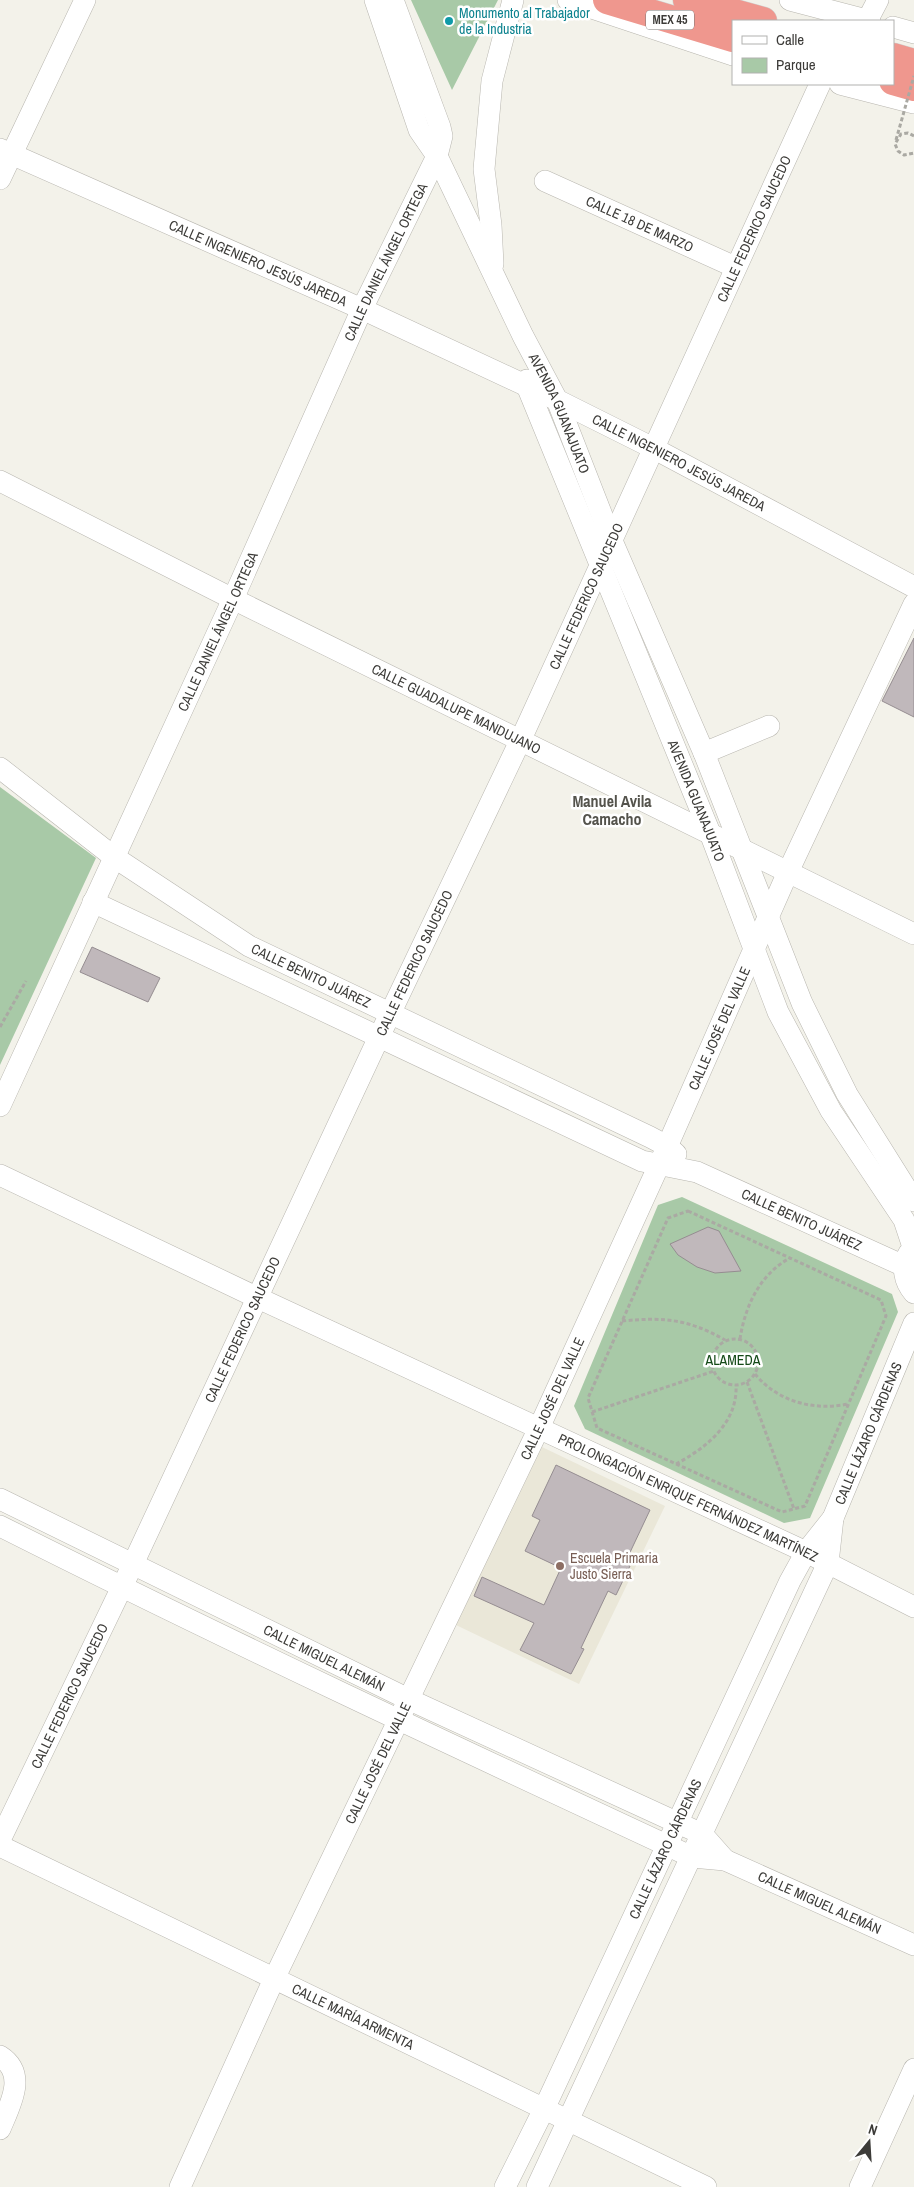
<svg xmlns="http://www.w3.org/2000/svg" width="914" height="2187" viewBox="0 0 914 2187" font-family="'Archivo Narrow',sans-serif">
<rect width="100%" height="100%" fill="#f3f2ea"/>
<path fill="#eae7d8" d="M542,1447L665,1506L579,1684L456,1625Z"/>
<path fill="#a8c9a7" d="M411,0H498L452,90Z
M0,787L96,858L0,1065Z
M682,1197L892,1294L898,1312L810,1518L784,1523L585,1429L574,1406L658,1205Z"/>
<path fill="#c0b8bb" stroke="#958d91" d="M914,638V717L882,701Z
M92,947L160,978L148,1002L80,972Z
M708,1227L719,1231L741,1271L715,1273L697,1267L678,1255L670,1244Z
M556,1465L650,1510L625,1563L630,1566L616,1595L608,1591L581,1648L584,1649L571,1674L520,1650L534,1623L474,1596L482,1577L544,1605L561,1568L525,1551L540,1520L532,1516Z"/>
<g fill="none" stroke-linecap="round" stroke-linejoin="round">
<g stroke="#b8b6af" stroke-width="22">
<g id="minor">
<path id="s1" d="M375,0L419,130L437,156L523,336L557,400L612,541L704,753L802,1003L847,1094L914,1201"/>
<path d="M568,0L733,55"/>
<path d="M790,0L870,21"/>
<path d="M867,21L878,0"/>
<path d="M893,27L914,33"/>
<path d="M840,84L914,103"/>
<path id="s2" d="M0,149L362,309L557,400L653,448L914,587"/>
<path d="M0,179L85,0"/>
<path id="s3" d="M545,181L735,267"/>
<path d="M493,264L491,225L484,169L492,81L513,0"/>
<path id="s4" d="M527,380V386L710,833L778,1012L831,1111L904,1220L913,1247"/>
<path id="s5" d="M0,481L233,599L914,934"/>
<path d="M704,753L769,726"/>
<path id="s6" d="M0,768L114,857L249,946L650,1137L667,1146L676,1154"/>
<path id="s7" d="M93,902L642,1161L697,1172L904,1266"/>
<path id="s8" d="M0,1106L233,599L362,309L437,156L442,136L440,127L393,0"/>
<path id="s9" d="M0,1175L258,1298L806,1552L914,1607"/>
<path d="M909,1253C901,1266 904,1281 914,1293"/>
<path id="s10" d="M0,1499L408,1699L702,1834L725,1860"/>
<path id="s11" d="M0,1526C228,1641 460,1749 692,1857L725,1860L914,1945"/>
<path id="s12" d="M0,1840L133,1564L379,1037L521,739L820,84"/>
<path id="s13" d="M0,1846L706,2187"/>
<path d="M0,2056C28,2074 10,2105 0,2129"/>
<path id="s14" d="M180,2187L274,1979L539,1428L659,1165L788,872L914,604"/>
<path id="s15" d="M505,2187L544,2109L790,1581L806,1552L833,1518L914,1323"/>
<path d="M537,2187L828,1563L833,1518"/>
<path d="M860,2187L914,2069"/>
</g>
</g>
<g stroke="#d0d0cf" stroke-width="29">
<path id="highway" d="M607,0L733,38
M687,0L763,21
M893,57L914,63
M893,81L914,87"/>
</g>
<path stroke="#aaa9a3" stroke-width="3" stroke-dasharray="4 2.5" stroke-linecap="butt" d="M914,136L908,133L901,134L895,144L898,151L904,155L914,153
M0,1027L26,981
M688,1211L881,1300L886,1316L805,1506L782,1512L597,1428L588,1398L668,1218Z
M622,1321C664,1317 688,1319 725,1340
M712 1362a23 23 0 1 1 46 0a23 23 0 1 1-46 0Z
M740,1339C745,1306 760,1274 790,1258
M755,1374C778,1402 814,1411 848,1404
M747,1382L794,1509
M592,1412L714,1371
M676,1464C706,1448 738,1423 736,1385"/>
<use href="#minor" stroke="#fff" stroke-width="21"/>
<use href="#highway" stroke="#ef978e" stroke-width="28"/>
<path stroke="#aaa9a3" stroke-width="3" stroke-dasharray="4 2.5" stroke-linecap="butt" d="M896,140L914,76"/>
</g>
<circle fill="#0f9aa8" stroke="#fff" stroke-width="2" cx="449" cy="21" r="5"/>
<circle fill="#8d6e63" stroke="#fff" stroke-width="2" cx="560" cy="1566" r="5"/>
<g text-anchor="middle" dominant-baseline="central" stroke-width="5" stroke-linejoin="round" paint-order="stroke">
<rect fill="#fff" stroke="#767674" stroke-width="1" x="646" y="10.5" width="48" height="19" rx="4"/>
<g font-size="12" font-weight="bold" fill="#3c3b38">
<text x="670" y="20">MEX 45</text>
</g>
<g font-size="14" fill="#0d838f" stroke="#fff" text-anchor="start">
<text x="459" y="13">Monumento al Trabajador<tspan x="459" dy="16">de la Industria</tspan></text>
</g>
<g font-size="14" fill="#3c3b38" stroke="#fff">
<text stroke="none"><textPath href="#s3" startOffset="104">CALLE 18 DE MARZO</textPath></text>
<text stroke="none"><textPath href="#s12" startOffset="1779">CALLE FEDERICO SAUCEDO</textPath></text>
<text stroke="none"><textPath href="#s8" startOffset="928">CALLE DANIEL ÁNGEL ORTEGA</textPath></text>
<text stroke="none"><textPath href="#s2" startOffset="282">CALLE INGENIERO JESÚS JAREDA</textPath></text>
<text stroke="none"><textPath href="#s1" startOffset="454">AVENIDA GUANAJUATO</textPath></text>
<text stroke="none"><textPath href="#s2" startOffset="748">CALLE INGENIERO JESÚS JAREDA</textPath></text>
<text stroke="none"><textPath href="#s12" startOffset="1375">CALLE FEDERICO SAUCEDO</textPath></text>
<text stroke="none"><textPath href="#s8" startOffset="522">CALLE DANIEL ÁNGEL ORTEGA</textPath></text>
<text stroke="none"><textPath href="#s5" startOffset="510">CALLE GUADALUPE MANDUJANO</textPath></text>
<text stroke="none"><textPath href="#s4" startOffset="454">AVENIDA GUANAJUATO</textPath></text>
<text stroke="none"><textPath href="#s12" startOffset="970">CALLE FEDERICO SAUCEDO</textPath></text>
<text stroke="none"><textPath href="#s6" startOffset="375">CALLE BENITO JUÁREZ</textPath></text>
<text stroke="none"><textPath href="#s14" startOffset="1278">CALLE JOSÉ DEL VALLE</textPath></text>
<text stroke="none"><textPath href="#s7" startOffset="778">CALLE BENITO JUÁREZ</textPath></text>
<text stroke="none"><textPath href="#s12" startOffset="565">CALLE FEDERICO SAUCEDO</textPath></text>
<text stroke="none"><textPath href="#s14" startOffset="872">CALLE JOSÉ DEL VALLE</textPath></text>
<text stroke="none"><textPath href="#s15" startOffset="838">CALLE LÁZARO CÁRDENAS</textPath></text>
<text stroke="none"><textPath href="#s9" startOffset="760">PROLONGACIÓN ENRIQUE FERNÁNDEZ MARTÍNEZ</textPath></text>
<text stroke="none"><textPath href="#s10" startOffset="361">CALLE MIGUEL ALEMÁN</textPath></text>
<text stroke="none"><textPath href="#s12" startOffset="160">CALLE FEDERICO SAUCEDO</textPath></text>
<text stroke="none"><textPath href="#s14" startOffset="468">CALLE JOSÉ DEL VALLE</textPath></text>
<text stroke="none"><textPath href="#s15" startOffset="374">CALLE LÁZARO CÁRDENAS</textPath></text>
<text stroke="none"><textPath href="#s11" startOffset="904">CALLE MIGUEL ALEMÁN</textPath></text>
<text stroke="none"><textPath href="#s13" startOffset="392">CALLE MARÍA ARMENTA</textPath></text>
</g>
<g font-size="14" fill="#154a18" stroke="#fff">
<text x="733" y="1360">ALAMEDA</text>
</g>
<g font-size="14" fill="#785e54" stroke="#fff" text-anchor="start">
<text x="570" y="1558">Escuela Primaria<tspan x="570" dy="16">Justo Sierra</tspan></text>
</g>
<g font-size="16" font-weight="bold" fill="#54534c" stroke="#fff">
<text x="612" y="801">Manuel Avila<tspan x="612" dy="18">Camacho</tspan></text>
</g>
</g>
<rect x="732" y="20" width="162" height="65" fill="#ffffff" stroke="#b1b1af"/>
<rect x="742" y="36" width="25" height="8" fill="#ffffff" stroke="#b1b1af"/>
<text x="776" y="45" font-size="15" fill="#3c3b38">Calle</text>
<rect x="742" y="58" width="25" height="15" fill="#a8c9a7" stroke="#b1b1af"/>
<text x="776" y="70" font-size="15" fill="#3c3b38">Parque</text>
<g transform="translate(869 2142) rotate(18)" stroke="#ffffff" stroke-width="4" paint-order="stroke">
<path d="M0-4L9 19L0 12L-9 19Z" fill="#3c3b38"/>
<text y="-8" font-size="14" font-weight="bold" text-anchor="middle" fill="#3c3b38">N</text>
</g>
</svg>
